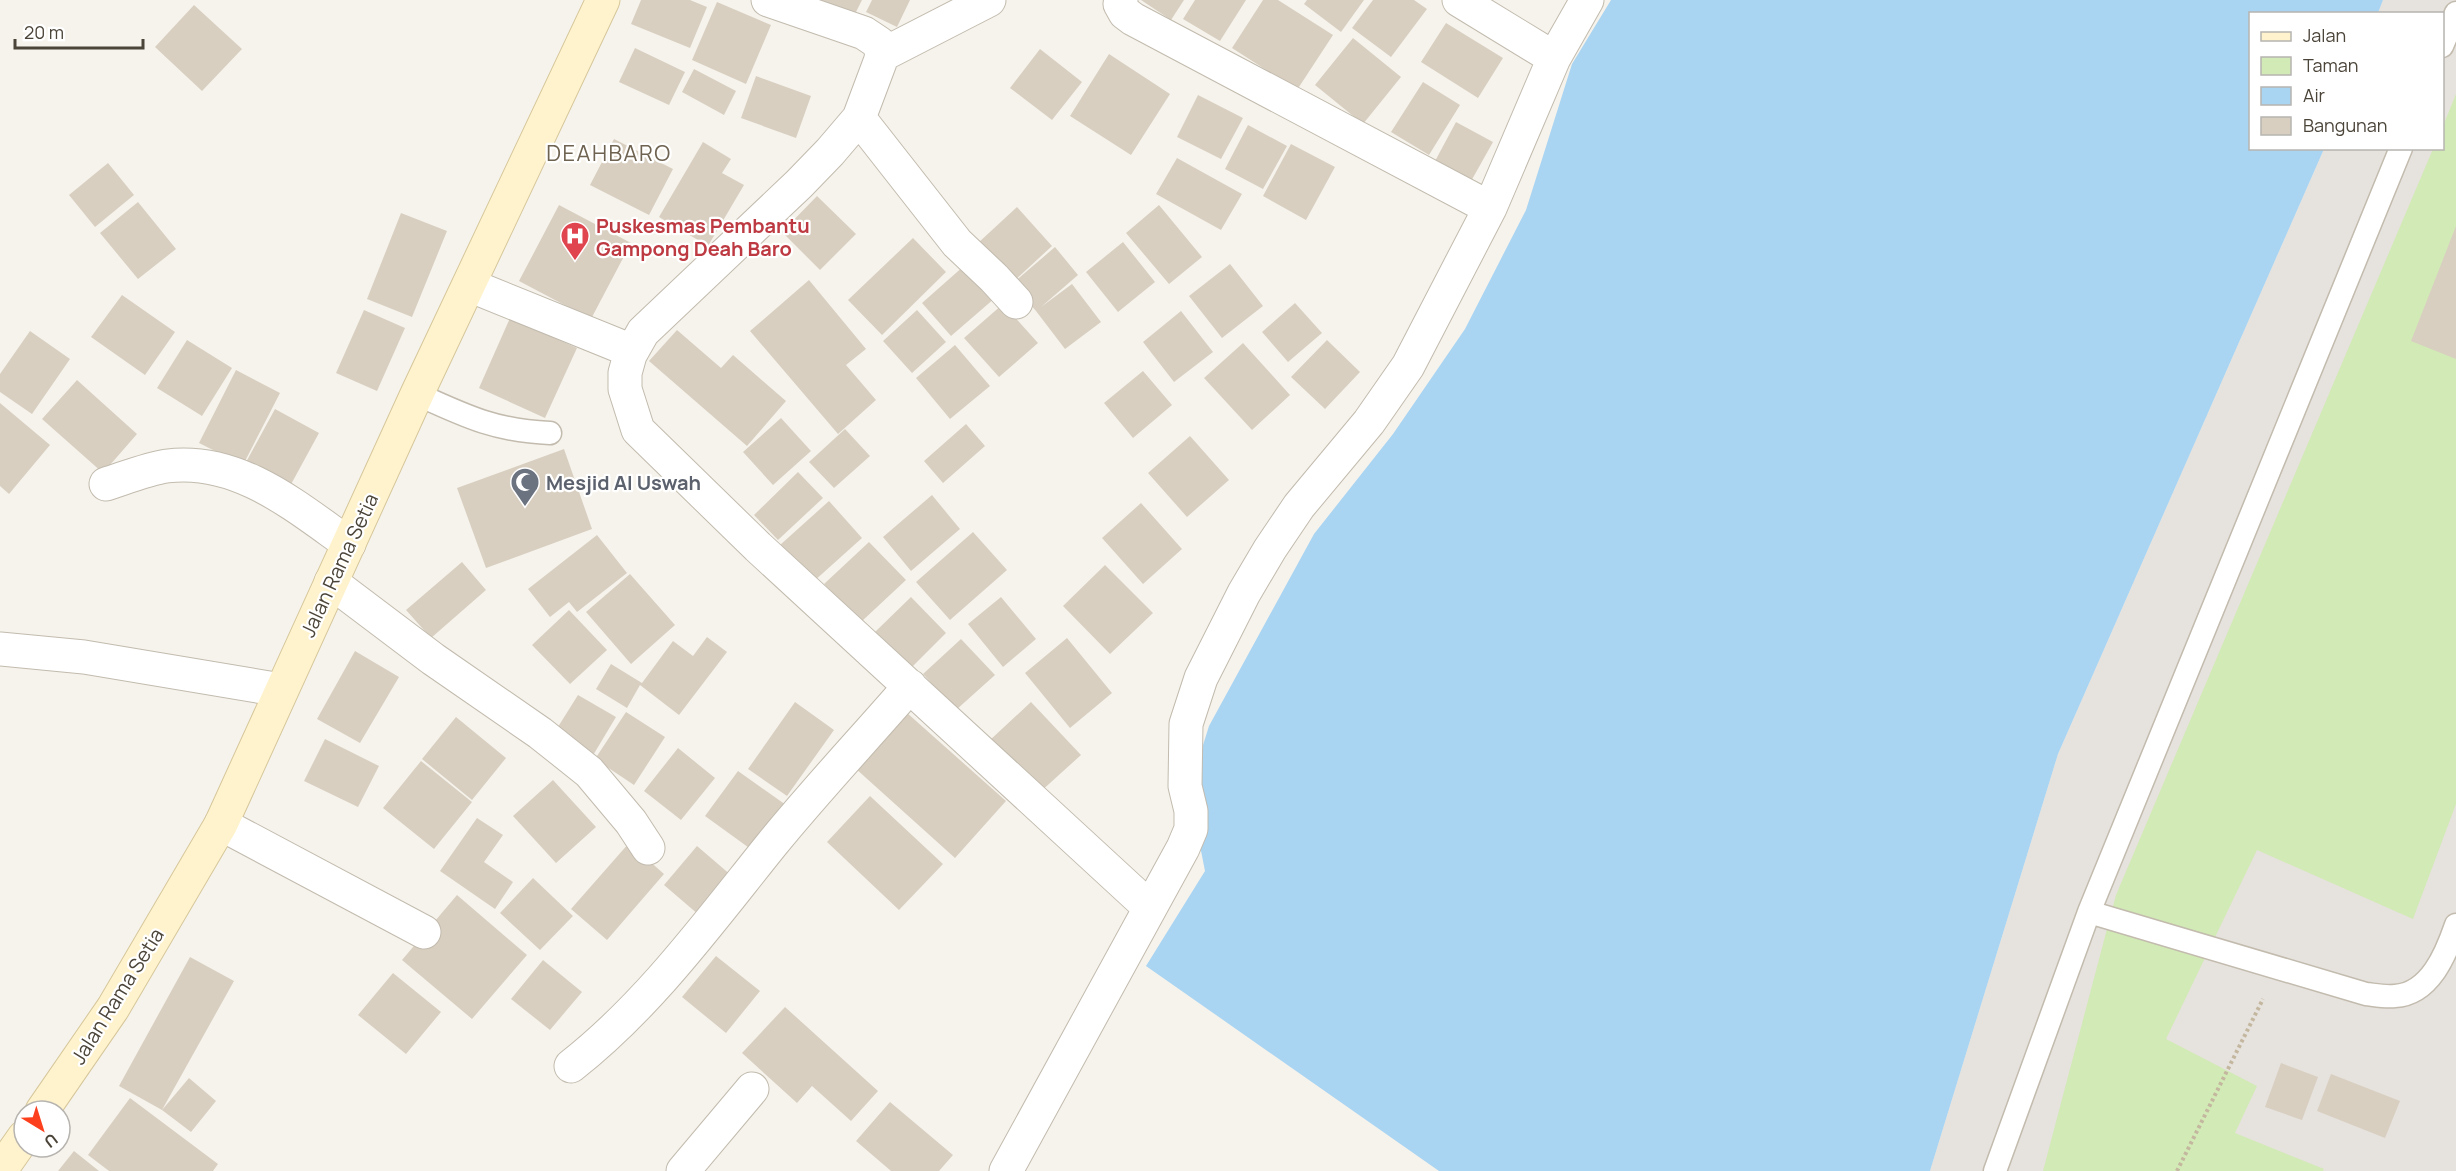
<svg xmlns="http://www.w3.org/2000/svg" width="2456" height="1171" viewBox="0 0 2456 1171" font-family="Manrope,sans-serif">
<rect width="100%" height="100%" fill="#f6f3ec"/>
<path fill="#e6e2dd" d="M2383,0H2456V1171H1930L2058,754L2324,149L2442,148V14L2378,13Z"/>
<path fill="#d2eab5" d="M2456,94V804L2413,919L2257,850L2166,1039L2257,1086L2235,1133L2324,1169L2323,1171H2043L2116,895L2433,149L2442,148L2443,126Z"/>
<path fill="#a9d4f2" d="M1611,0H2383L2378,13L2250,14V148L2324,149L2058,754L1930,1171H1439L1146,966L1205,871L1189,790L1209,726L1314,534L1393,434L1465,329L1526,210L1572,64Z"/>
<path fill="#d8cfc1" d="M641,0H690L707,7L690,48L631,24Z
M813,0H862L853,18Z
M872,0H910L897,27L866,12Z
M1141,0H1184L1171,20Z
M1195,0H1246L1220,41L1183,19Z
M1263,0H1278L1333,35L1297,90L1232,48Z
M1307,0H1364L1341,32L1304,4Z
M1373,0H1414L1427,9L1391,57L1352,28Z
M717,2L771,25L746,84L692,60Z
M194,5L242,49L202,91L155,47Z
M1446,23L1503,58L1478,98L1421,62Z
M1353,38L1401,77L1363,124L1315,85Z
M635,48L685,72L669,105L619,82Z
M1040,49L1082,82L1052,120L1010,88Z
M1109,54L1170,94L1131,155L1070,116Z
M694,69L736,91L724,115L682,92Z
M756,76L811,96L796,138L741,118Z
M1423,82L1460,105L1429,155L1391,132Z
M1198,95L1243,118L1221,159L1177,137Z
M1456,122L1493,142L1470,183L1434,163Z
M1248,125L1287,146L1263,189L1225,169Z
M614,139L673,169L649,215L590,185Z
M703,142L731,159L722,173L744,185L708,246L659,217Z
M1291,144L1335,167L1306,220L1263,196Z
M1177,158L1242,194L1221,230L1156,194Z
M108,163L134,195L95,227L69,195Z
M817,196L856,234L820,270L782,232Z
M138,202L176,249L138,279L100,233Z
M559,205L631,243L591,319L519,281Z
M1159,205L1202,257L1169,284L1126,233Z
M1017,207L1052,246L1013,282L978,243Z
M401,213L447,231L412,317L367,299Z
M2456,226V359L2411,341Z
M913,238L946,272L882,335L848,300Z
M1123,242L1155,282L1118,312L1086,272Z
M1055,247L1078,275L1041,307L1072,284L1101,322L1065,349L1036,311L1012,284Z
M1230,264L1263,306L1222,338L1189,296Z
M965,265L995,298L951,336L922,303Z
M809,280L866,349L846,365L876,400L838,434L750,331Z
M122,295L175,332L145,375L91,337Z
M1295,303L1322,333L1288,362L1262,332Z
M1003,304L1038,343L999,377L964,338Z
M364,310L405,328L377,391L336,373Z
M917,310L946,342L912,373L883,341Z
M1181,311L1213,352L1174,382L1143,342Z
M510,318L577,348L545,418L479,388Z
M677,330L721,368L733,355L786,401L747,446L649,361Z
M30,331L70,359L32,414L0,392V374Z
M187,340L232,368L202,416L157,388Z
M1327,340L1360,372L1325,409L1291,377Z
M1243,343L1290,395L1252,430L1204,378Z
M955,345L990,386L950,419L916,378Z
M236,370L280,393L243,465L199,443Z
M1143,371L1172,405L1133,438L1104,403Z
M77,380L137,434L103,473L42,419Z
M0,403L50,445L9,494L0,486Z
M275,409L319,433L289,488L245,464Z
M781,418L811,451L773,485L743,452Z
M966,424L985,446L943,483L924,461Z
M845,429L870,456L834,488L809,462Z
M1190,436L1229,480L1187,517L1148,473Z
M564,449L592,529L486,568L457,488Z
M798,472L823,498L778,540L754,515Z
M932,495L960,529L911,571L883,537Z
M829,501L862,538L813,582L780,545Z
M1141,503L1182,549L1143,584L1102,538Z
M973,532L1007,570L950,620L916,582Z
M597,535L627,573L577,612L569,602L550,617L528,589Z
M869,542L906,580L861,622L824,584Z
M462,562L486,590L431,638L406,610Z
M1105,565L1153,613L1110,654L1063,606Z
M630,574L675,625L631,664L586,612Z
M911,597L946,633L910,669L875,632Z
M1001,597L1036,639L1003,667L968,624Z
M569,610L607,650L570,684L532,645Z
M707,637L727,652L679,715L640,685L627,708L596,689L611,664L642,683L673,641L693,656Z
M1067,638L1112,693L1070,728L1025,673Z
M961,639L995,675L956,710L923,674Z
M355,651L399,677L360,743L317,719Z
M578,695L616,717L589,762L551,738Z
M795,702L834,730L787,796L748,769Z
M1031,702L1081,755L1039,793L989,741Z
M626,712L665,737L634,785L595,759Z
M906,712L1006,801L955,858L855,768Z
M456,717L506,758L472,800L422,759Z
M325,739L379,766L358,807L304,781Z
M678,748L715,778L681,820L644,791Z
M421,761L472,802L434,849L383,808Z
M738,771L786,805L752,850L705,816Z
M553,780L596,827L556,863L513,816Z
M870,796L943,864L899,910L827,842Z
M477,818L503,835L484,862L513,882L495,909L440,871Z
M629,843L664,874L607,940L571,909Z
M697,846L732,876L699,915L664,885Z
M533,878L573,916L540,950L500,913Z
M457,895L527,955L472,1019L402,960Z
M716,956L760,991L726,1033L682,997Z
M190,957L234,981L162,1110L119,1086Z
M543,960L582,992L550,1030L511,999Z
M393,973L441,1012L406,1054L358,1015Z
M785,1007L878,1091L851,1121L812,1086L797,1103L742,1053Z
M2281,1063L2318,1077L2302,1120L2265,1107Z
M2331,1074L2400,1101L2385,1138L2317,1111Z
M189,1078L216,1101L191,1132L162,1110Z
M130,1098L218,1164L213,1171H109L88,1155Z
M890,1102L953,1155L939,1171H891L856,1141Z
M74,1151L99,1171H58Z"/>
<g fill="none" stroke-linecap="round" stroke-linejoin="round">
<g stroke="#c2bbae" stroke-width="25">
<path id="lane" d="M2442,46L2456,13
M417,394C465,416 496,431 550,433
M2089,912L2366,994C2375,995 2385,997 2395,996C2430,994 2446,954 2456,925
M1995,1171L2089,912L2401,148"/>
</g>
<g stroke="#c2bbae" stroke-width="35">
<path id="street" d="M768,0L864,33L879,43L882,55L880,62L859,118L830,152L799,184L643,332L630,355L625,373V389L638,430L758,547L1149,907
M1121,0L1120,4L1125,13L1133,19L1490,208
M1459,0L1554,58
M882,55L989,0
M859,118L957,243L994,278L1016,302
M469,285L632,351
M106,484C125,478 147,469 167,466C238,457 295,506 349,544
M331,582L433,659L540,733L589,772L631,822L648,848
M0,649L84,657L281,690
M221,824L424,932
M571,1066C649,1005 710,921 772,844C816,790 864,739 910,686
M683,1171L752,1089
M1006,1171L1183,848L1191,829V811L1185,786L1186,724L1201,678L1244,593L1270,549L1299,506L1369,422L1408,366L1490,208L1554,58L1587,0"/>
</g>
<g stroke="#d6c79b" stroke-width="35">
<path id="secondary" d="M42,1111L113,1008L221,824L417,394L603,0
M0,1171L24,1137"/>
</g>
<path stroke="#c4b79f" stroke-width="4" stroke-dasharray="3 3" stroke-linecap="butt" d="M2177,1171L2263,999"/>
<use href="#lane" stroke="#fff" stroke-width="22"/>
<use href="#street" stroke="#fff" stroke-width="33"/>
<use href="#secondary" stroke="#fff3cd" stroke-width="33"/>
</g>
<defs>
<g id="hospital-pin" transform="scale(1.5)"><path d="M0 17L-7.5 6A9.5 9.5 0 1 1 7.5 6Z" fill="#e0444e" stroke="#fff"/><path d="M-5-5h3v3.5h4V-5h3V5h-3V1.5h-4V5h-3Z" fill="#fff"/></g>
<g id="mosque-pin" transform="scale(1.5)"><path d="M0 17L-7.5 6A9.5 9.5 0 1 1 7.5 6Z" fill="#6b7280" stroke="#fff"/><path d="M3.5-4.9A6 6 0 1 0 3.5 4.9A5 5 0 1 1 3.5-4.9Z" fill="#fff"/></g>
</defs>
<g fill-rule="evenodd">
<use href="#hospital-pin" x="575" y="236"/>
<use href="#mosque-pin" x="525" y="482"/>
</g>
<g text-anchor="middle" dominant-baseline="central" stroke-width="4.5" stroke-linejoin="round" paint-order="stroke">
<g font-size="20" font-weight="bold" fill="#be3a42" stroke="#fff" text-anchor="start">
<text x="596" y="225">Puskesmas Pembantu<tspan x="596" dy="23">Gampong Deah Baro</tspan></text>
</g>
<g font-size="20" font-weight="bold" fill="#5b616d" stroke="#fff" text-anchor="start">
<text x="546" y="482">Mesjid Al Uswah</text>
</g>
<g font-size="20" fill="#4b4439" stroke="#fff">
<text transform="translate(339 565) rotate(-65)">Jalan Rama Setia</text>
<text transform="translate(117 996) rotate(-58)">Jalan Rama Setia</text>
</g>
<g font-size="22" letter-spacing="1.5" fill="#6e6250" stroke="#fff">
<text x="609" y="153">DEAHBARO</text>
</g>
</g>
<rect x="2249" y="12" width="195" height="138" fill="#ffffff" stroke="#b7b4b0" stroke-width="1.5"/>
<rect x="2261" y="32" width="30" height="9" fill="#fff3cd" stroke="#b7b4b0" stroke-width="1.5"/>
<text x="2303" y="42" font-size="18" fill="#4b4439">Jalan</text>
<rect x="2261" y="57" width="30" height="18" fill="#d2eab5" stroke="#b7b4b0" stroke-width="1.5"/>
<text x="2303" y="72" font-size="18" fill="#4b4439">Taman</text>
<rect x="2261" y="87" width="30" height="18" fill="#a9d4f2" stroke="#b7b4b0" stroke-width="1.5"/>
<text x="2303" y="102" font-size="18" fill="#4b4439">Air</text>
<rect x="2261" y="117" width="30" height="18" fill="#d8cfc1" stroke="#b7b4b0" stroke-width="1.5"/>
<text x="2303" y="132" font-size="18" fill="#4b4439">Bangunan</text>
<g transform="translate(42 1129) rotate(142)"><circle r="28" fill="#ffffff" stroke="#b7b4b0" stroke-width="1.5"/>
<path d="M0-4.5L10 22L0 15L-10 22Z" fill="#fc3f1d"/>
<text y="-9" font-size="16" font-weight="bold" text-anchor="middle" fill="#4b4439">U</text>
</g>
<path d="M15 39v9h128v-9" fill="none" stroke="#4b4439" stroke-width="3"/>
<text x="24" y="39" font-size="18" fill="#4b4439" stroke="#ffffff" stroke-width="4.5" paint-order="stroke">20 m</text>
</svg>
